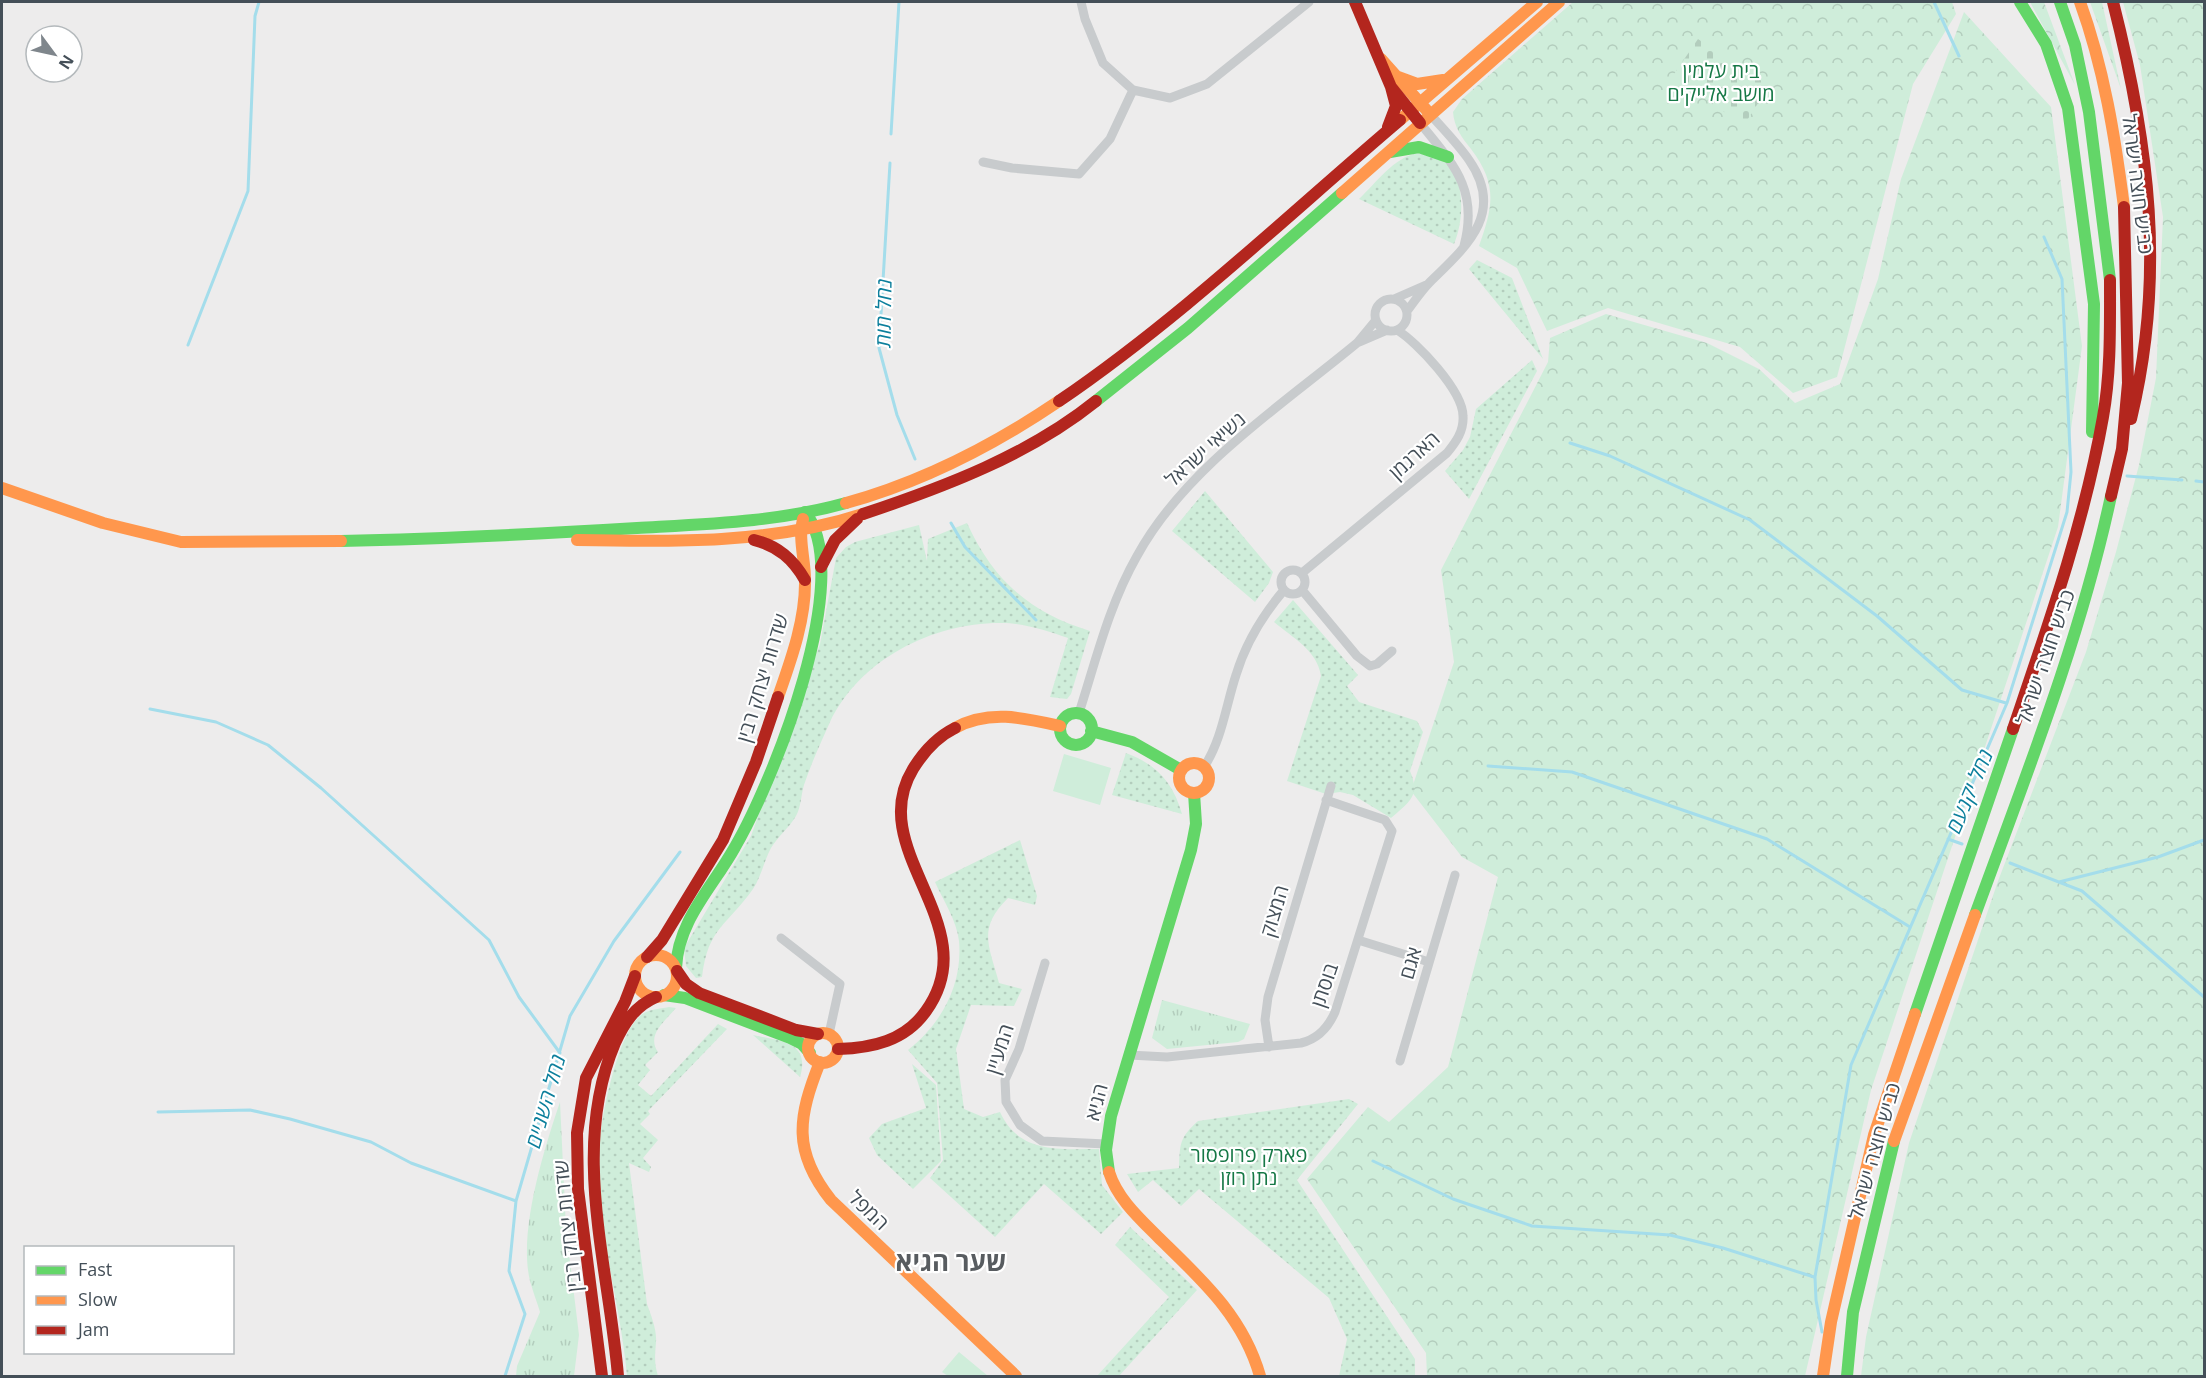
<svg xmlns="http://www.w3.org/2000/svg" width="2206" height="1378" viewBox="0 0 2206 1378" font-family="'Open Sans',Heebo,sans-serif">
<defs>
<pattern id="grass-tufts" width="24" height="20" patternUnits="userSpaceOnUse" patternTransform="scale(1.5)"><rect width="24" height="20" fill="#cfedda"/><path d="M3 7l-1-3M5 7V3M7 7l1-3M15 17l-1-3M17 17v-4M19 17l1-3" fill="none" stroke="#b3cdbd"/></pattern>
<pattern id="forest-crowns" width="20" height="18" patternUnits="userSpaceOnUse" patternTransform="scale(1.5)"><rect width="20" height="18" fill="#cfedda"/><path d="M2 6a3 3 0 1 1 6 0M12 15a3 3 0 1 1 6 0" fill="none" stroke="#b3cdbd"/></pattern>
<pattern id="cemetery-stones" width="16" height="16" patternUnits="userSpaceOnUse" patternTransform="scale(1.5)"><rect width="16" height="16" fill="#cfedda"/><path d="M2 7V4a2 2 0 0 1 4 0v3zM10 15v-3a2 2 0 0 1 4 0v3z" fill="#b3cdbd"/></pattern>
<pattern id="park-dots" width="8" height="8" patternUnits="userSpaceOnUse" patternTransform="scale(1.5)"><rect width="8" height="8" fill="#cfedda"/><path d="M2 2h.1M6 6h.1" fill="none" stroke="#b3cdbd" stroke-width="1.8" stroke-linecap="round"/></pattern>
</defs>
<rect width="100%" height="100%" fill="#edecec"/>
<path fill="url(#grass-tufts)" d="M1162,1000L1250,1024L1244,1039L1238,1042L1167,1049L1152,1038Z
M560,1102L566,1229L579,1335L574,1376H516L517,1366L540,1312C537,1302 533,1292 530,1281C518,1232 544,1149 560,1102Z"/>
<path fill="url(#forest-crowns)" d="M1573,2H1952L1956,14L1913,84L1837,377L1793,393L1740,347L1608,308L1547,331L1517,268L1479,246C1493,206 1498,185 1471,149C1462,138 1454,127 1453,112L1462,99Z
M2030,2H2044L2075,85Z
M2090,2H2102L2121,89Z
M2123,2H2204V1376H1861L1866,1337L1909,1143L1998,881L2086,652L2116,552L2139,465L2156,378L2163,217L2140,65Z
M1964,12L2051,107L2082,346L2058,527L1871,1090L1805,1376H1427L1426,1353L1307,1179L1368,1107L1389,1122L1448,1067L1498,877L1462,857L1411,791L1454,662L1441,570L1548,362L1550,338L1606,314L1707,343L1759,369L1795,403L1840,384L1878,279L1901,179Z"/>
<path fill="url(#cemetery-stones)" d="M1698,39L1769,86L1744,125L1672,77Z"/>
<path fill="url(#park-dots)" d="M1418,153C1425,155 1434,156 1441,160C1467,174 1464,221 1454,244L1359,199C1376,183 1394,157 1418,153Z
M1477,260L1512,278L1543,359L1469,269Z
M1532,360L1537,371L1469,499L1445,471L1463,450L1470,437L1476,409Z
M1205,491L1273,572L1269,583L1255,602L1172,531Z
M967,523C993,580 1030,613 1090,631L1071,694L1067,699L1050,697L1068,638C1048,631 1023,623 1002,623C934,622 860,659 830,722C821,742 811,764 804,785C801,795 801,807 796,816C789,828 778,836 771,848C764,861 761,877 753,889C727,926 708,927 702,977L696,978L686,966L684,948L751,836L820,644L836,558L846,547L855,542L919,525L927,561L928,539Z
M1293,600L1358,675L1347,686L1359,702L1417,721L1423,732L1410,771C1421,796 1409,802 1391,818L1353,795L1340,792L1326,794L1287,781L1321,676C1317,650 1293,638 1274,622Z
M1126,753C1156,764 1173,782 1182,814L1112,795Z
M1020,840L1037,896L1035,905L1008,898C977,929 989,945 999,983L1022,989L1014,1006L971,1005L956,1049L964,1109L983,1117L1000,1112C1019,1154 1060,1149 1099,1149L1102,1185L1123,1212L1101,1234L1044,1184L995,1237L930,1178L943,1160L937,1083L908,1050C941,1024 963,985 959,941C957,921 943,900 935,882Z
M669,1007L676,1008C665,1021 646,1035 658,1052L645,1065L650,1070L638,1085L651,1096L718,1024L727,1029L648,1111L650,1114L640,1124L658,1140L643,1158L651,1167L649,1172L629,1163L647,1304C651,1315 657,1330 656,1342C655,1356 654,1363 658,1376H627C621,1307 598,1233 598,1164C598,1131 615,1039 639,1017C647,1009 659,1009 669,1007Z
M753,1035C779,1041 811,1041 800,1077Z
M912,1064L936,1085L941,1161L913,1189L877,1155L869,1138L882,1124L926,1108Z
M1349,1099L1358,1104L1297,1180L1415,1359V1376H1339L1347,1339L1329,1298L1199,1189L1181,1206L1153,1180L1138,1192L1127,1174L1179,1168C1180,1144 1179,1138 1198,1121Z
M1130,1227L1197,1290L1119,1376H1097L1169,1297L1115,1245Z"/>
<path fill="#cfedda" d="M1064,754L1111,768L1100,805L1053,791Z
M959,1352L988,1376H948L942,1372Z"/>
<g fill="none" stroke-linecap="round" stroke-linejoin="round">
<path stroke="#a4ddeb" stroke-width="3" d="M1934,2L1959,56
M891,134L899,2
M890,163L879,348L897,415L915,459
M188,345L248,191L255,16L259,2
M1570,443L1610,456L1750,520L1877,616L1962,690L2006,703
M2127,476L2182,480
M2196,481L2204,482
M951,523L965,547L1036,620
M150,709L216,722L268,745L321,788L489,940L519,997L560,1053
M1488,766L1572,772L1767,839L1910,927
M1948,839L1962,844
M2010,863L2082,891L2204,997
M2059,882L2158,857L2204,840
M158,1112L250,1110L290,1119L371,1142L411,1163L516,1201
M1373,1161L1453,1199L1532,1226L1670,1235L1723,1248L1814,1277
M1822,1332L1816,1300L1815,1277L1851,1065L2007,703L2067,512L2071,472L2062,279L2044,237
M505,1376L525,1314L509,1271L516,1201L570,1016L614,941L680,852"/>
<path stroke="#c8cbcd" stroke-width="9" d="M1081,2L1085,19L1103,63L1133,90L1170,98L1207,84L1309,2
M1420,123C1453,164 1479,189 1464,246
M983,162L1012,168L1079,174L1110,139L1133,90
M1394,299L1426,285
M1375 315a16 16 0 1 1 32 0a16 16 0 1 1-32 0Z
M1407,311C1414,302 1421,291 1430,282C1466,247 1506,213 1469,160C1458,144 1443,129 1430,114
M1359,342L1387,330
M1281 582a12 12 0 1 1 24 0a12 12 0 1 1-24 0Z
M1302,573L1447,453C1456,442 1464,431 1463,416C1463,391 1417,342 1397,330
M1302,590L1357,656L1370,666L1377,664L1392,651
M1079,713C1096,660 1109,605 1137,556C1185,468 1281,406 1357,343L1376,320
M1204,767C1222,740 1226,705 1236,675C1246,642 1262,616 1284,590
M781,938L840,984L829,1034
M1358,940L1429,962
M1045,963L1019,1049L1005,1080L1006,1102L1020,1125L1042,1141L1106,1144
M1269,1047L1265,1020L1268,997L1331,786
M1129,1055L1167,1057L1301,1043C1318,1039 1328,1028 1335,1012L1392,831L1385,820L1326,800
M1400,1061L1455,875"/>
<path stroke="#63d668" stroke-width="12" d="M2020,2L2046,44L2068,108L2094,304L2092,432
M2060,2L2075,45L2089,112L2110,280
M1390,152L1419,147L1448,157
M1096,401L1188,328L1342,193
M341,541C440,539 539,534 637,528C707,524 778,522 846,503
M1060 729a16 16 0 1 1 32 0a16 16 0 1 1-32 0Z
M1091,731L1132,742L1181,770
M1975,915C2025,778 2080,640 2111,496
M676,968C678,920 713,887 735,847C772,784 857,575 805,512
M664,995L685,998L790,1038L802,1044L810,1053
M1915,1014L2013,729
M1109,1172L1106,1150L1111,1116L1191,850L1196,824L1194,793
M1847,1376L1853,1312L1894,1141"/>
<path stroke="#ff974d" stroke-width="12" d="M2080,2C2104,68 2115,137 2124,207
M1381,59L1430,114
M1398,77L1417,84L1443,80
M1400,120L1537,2
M1342,193L1559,2
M2,488L103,523L181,542L341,541
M846,503C922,482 994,445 1059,401
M577,540C673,542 771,544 863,514
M778,697C791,660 806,619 805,579C805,559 798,539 803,519
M955,728C989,709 1025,718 1060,726
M1179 778a15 15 0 1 1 30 0a15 15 0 1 1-30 0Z
M635 976a21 21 0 1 1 42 0a21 21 0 1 1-42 0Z
M808 1048a15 15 0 1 1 30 0a15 15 0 1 1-30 0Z
M820,1062C798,1117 792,1151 831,1200L1016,1376
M1894,1141L1975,915
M1109,1172C1117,1198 1139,1218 1158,1237C1201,1279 1243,1316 1260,1376
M1823,1376L1831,1322L1874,1135L1915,1014"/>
<path stroke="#b3261e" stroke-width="12" d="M1355,2L1391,87L1420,123
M2113,2C2149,144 2166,275 2131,419
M1388,127L1396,106L1391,87
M1059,401C1181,318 1288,215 1400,120
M2111,496L2122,449L2128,383L2124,207
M863,514C944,487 1029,455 1096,401
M754,540C778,546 793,559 805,580
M821,567L835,540L857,519
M2013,729C2048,626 2084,524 2103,417C2111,373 2110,325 2110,280
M647,957L662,940L723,840L756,762L778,697
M677,971L686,984L699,993L796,1030L818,1034
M838,1049C872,1048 905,1041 926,1011C988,925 863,851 913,769C924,751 937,737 955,728
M602,1376L578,1189L577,1133L586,1078L625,1002L635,976
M618,1376C609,1267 570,1149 615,1043C624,1023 635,1006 656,997"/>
</g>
<g text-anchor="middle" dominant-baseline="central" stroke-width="4.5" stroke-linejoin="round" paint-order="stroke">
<g font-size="20" fill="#167846" stroke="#fff">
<text x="1721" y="70">בית עלמין<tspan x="1721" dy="23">מושב אלייקים</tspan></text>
<text x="1249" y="1154">פארק פרופסור<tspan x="1249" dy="23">נתן רוזן</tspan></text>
</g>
<g font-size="20" fill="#444f58" stroke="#fff">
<text transform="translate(2138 184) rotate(83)">כביש חוצה ישראל</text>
<text transform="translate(1205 449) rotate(-42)">נשיאי ישראל</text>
<text transform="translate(1414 455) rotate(-42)">הארגמן</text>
<text transform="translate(2045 657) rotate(-71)">כביש חוצה ישראל</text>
<text transform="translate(762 678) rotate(-73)">שדרות יצחק רבין</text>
<text transform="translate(1274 911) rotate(-73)">המצוק</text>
<text transform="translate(1410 963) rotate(-74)">אגם</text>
<text transform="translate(1324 985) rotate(-71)">בוסתן</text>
<text transform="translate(999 1049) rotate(-72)">המעיין</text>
<text transform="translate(1096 1102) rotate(-75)">הגיא</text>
<text transform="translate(1874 1151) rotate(-74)">כביש חוצה ישראל</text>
<text transform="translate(869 1210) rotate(44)">המפל</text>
<text transform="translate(567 1226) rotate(-96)">שדרות יצחק רבין</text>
</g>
<g font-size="21" font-style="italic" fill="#0c7f9c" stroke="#fff">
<text transform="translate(883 313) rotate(-89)">נחל תות</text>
<text transform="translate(1969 791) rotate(-67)">נחל יקנעם</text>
<text transform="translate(545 1101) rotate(-74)">נחל השניים</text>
</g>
<g font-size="26" font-weight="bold" fill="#585c60" stroke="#fff">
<text x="951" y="1261">שער הגיא</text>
</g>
</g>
<rect width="2206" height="1378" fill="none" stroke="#444f58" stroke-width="6"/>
<rect x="24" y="1246" width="210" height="108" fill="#ffffff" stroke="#b4b9bc" stroke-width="1.5"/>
<rect x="36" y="1266" width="30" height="9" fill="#63d668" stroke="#b4b9bc" stroke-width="1.5"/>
<text x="78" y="1276" font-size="18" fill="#444f58">Fast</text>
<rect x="36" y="1296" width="30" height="9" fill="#ff974d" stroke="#b4b9bc" stroke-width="1.5"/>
<text x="78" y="1306" font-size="18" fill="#444f58">Slow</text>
<rect x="36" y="1326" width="30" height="9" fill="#b3261e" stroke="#b4b9bc" stroke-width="1.5"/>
<text x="78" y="1336" font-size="18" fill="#444f58">Jam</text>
<g transform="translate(54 54) rotate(123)"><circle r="28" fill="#ffffff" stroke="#b4b9bc" stroke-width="1.5"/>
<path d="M0-4.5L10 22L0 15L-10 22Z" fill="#7f868c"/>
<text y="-9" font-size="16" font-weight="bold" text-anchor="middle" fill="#444f58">N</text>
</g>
</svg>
